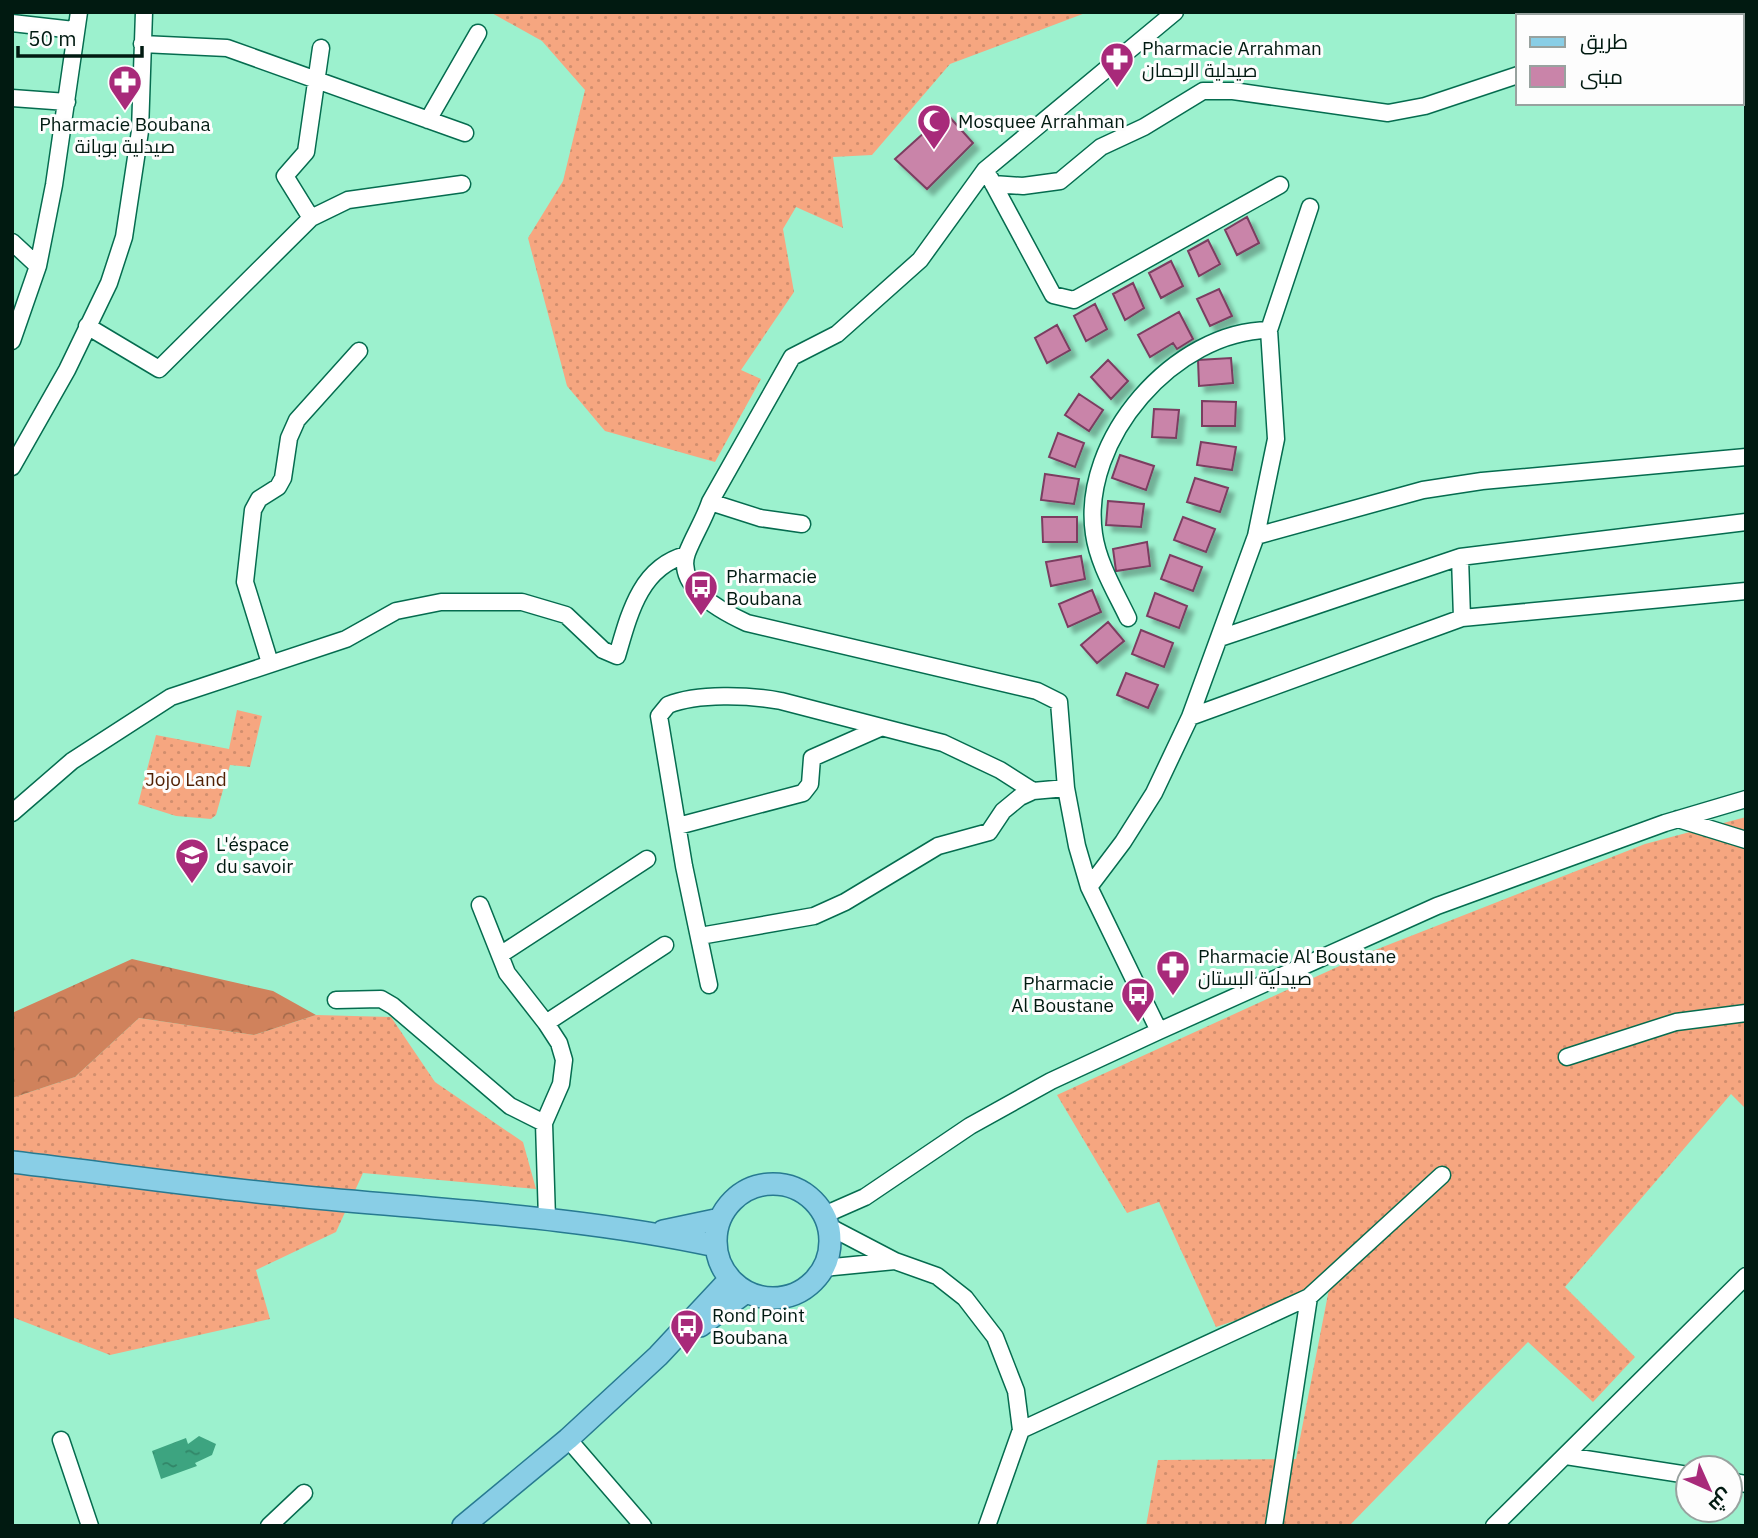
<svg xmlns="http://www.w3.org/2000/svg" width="1758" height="1538" viewBox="0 0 1758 1538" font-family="'IBM Plex Sans',Cairo,sans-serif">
<defs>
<pattern id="grass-dots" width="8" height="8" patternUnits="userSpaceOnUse" patternTransform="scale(1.75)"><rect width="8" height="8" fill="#f6a680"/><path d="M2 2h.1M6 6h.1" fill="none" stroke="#d18e6e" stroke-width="1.8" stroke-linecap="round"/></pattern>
<pattern id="forest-crowns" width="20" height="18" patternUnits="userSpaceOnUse" patternTransform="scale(1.75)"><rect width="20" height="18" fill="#d0825c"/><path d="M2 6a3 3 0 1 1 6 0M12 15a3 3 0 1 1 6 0" fill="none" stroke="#a66a4b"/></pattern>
<pattern id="water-ripples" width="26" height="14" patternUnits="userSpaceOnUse" patternTransform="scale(1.75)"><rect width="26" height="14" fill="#3da480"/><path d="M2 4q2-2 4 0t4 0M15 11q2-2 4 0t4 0" fill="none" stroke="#318567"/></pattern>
<filter id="shadow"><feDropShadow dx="6" dy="6" stdDeviation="2" flood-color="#0004"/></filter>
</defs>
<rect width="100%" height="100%" fill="#9cf1ce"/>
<path fill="url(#grass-dots)" d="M490,12H1088L950,64L872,155L833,157L843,228L796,207L783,229L794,292L741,370L761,379L715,462L605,431L567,386L528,238L563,181L585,90L542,41Z
M237,710L262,716L250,767L230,765L216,815L211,819L176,816L138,804L156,735L229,749Z
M1746,817V1109L1731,1094L1565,1287L1635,1357L1593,1402L1528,1342L1349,1526H1146L1158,1460L1296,1459L1329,1289L1216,1327L1159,1202L1127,1213L1057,1095L1370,952L1645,844Z
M316,1015L391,1017L435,1082L523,1142L536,1189L363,1173L336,1232L256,1270L270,1319L110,1355L12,1317V1098L75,1077L139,1018L254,1035Z"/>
<path fill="url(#forest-crowns)" d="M132,959L273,991L316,1015L254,1035L139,1018L75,1077L12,1098V1013Z"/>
<path fill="url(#water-ripples)" d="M199,1436L216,1444L212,1455L195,1463L197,1466L161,1479L152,1451L186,1438L188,1444Z"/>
<path fill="#c984a9" stroke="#7b3e61" stroke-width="2" filter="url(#shadow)" d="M946,113L973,143L927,189L895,159Z
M1247,217L1259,243L1237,255L1225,230Z
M1208,240L1220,264L1199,276L1188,251Z
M1171,261L1183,286L1161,298L1149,273Z
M1133,283L1144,308L1125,320L1113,294Z
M1219,289L1232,316L1210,326L1197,299Z
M1095,304L1107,329L1086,341L1074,316Z
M1179,312L1193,339L1177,349L1173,343L1150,357L1138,335Z
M1057,325L1070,350L1047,363L1035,338Z
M1231,358L1233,383L1199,386L1198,360Z
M1108,360L1128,381L1111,399L1091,377Z
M1079,394L1103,410L1089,431L1065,415Z
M1202,401L1236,402L1235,426H1202Z
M1154,409L1179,410L1176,438L1152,437Z
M1058,433L1084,443L1075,467L1049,457Z
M1201,442L1236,447L1232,470L1197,465Z
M1120,455L1154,466L1146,490L1112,478Z
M1045,474L1079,479L1074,504L1041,500Z
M1195,478L1228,488L1220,512L1187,502Z
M1108,501L1144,504L1141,527L1106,525Z
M1042,517H1077V542H1043Z
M1183,517L1215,529L1206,552L1174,540Z
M1147,542L1150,566L1116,571L1113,549Z
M1170,555L1202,567L1193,591L1161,579Z
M1081,556L1085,579L1051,586L1046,562Z
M1092,590L1101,612L1068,627L1059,604Z
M1155,593L1187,606L1179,628L1147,616Z
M1108,622L1124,641L1097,663L1081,645Z
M1141,630L1173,643L1164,667L1132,654Z
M1126,673L1158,685L1148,708L1117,695Z"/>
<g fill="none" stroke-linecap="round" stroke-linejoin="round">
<g stroke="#056c4f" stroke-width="19">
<path id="minor" d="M1569,16L1570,12
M12,23L74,30
M142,44L227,48L465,133
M12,98L67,102
M428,120L478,33
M990,178L1053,295L1074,300L1280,185
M993,184L1023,186L1060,181L1101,147L1144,127L1203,91H1233L1388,113L1425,106L1518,75
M311,218L285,176L306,152L321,48
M12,242L38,266
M87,326L159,369L311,218L348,200L462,184
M12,341L38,266L54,185L79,12
M12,467L67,370L109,283L124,237L140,131L144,12
M710,502L760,518L802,524
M1256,536L1423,490L1482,481L1746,457
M1460,557L1462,618
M1128,618C1115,591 1098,563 1094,534C1080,439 1175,331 1269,330
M1220,638L1460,557L1746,522
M270,663L245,582L253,510L259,499L278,487L283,478L289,438L297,420L359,351
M1190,717L1462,618L1746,591
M12,813L72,761L171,697L346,639L396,611L441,602H522L566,615L603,650L617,656C629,615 640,567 686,555
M1678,819L1746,840
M678,826L803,793L810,784L812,758L880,728
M1089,887L1123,842L1154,793L1190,717L1256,536L1276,439L1269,330L1310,207
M480,905L507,973L546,1023L559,1043L564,1060L561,1084L544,1123L547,1219
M700,936L814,916L845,902L938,846L989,832L1003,811L1020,797L1033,791L1066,788
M500,955L647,859
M709,985L684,866L659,716L668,705C697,693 750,695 781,701L943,743L1000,770L1033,791
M336,1000L381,999L393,1006L510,1106L544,1123
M546,1023L665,945
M1159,1031L1089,887L1077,846L1066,788L1059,702L1037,691L747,623C723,612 675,587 687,553C694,535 704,520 710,502L792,357L837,334L920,260L985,170L1175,12
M1567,1057L1676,1022L1746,1013
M824,1215L865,1197L970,1126L1051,1081L1159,1031L1437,906L1665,823L1746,799
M828,1226L895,1261L937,1276L965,1298L995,1337L1016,1391L1021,1430L987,1526
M823,1268L895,1261
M1021,1430L1309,1297L1442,1175
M568,1439L643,1526
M61,1440L90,1526
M1566,1456L1688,1475
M1730,1481L1746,1484
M269,1526L304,1493
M1274,1526L1309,1297
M1494,1526L1746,1276"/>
</g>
<g stroke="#277a91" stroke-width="24">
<path id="major" d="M12,1162C107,1173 201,1187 296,1196C436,1210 578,1216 716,1246
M716 1241a57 57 0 1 1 114 0a57 57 0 1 1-114 0Z
M663,1231L720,1219
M700,1326L746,1292
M463,1526L568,1439L658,1356L730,1279"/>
</g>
<use href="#minor" stroke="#fff" stroke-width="16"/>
<use href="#major" stroke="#89cee6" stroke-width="21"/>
</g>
<defs>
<g id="pharmacy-pin" transform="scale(1.75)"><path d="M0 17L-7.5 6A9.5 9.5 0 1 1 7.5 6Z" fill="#a82a7a" stroke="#fdfdfd"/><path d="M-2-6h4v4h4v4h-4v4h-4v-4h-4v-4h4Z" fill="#fff"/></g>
<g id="mosque-pin" transform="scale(1.75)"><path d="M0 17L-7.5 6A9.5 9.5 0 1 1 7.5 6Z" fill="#a82a7a" stroke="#fdfdfd"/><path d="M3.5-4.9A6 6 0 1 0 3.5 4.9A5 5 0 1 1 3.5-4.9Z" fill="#fff"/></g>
<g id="bus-pin" transform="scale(1.75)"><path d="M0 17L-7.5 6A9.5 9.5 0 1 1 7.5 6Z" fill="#a82a7a" stroke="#fdfdfd"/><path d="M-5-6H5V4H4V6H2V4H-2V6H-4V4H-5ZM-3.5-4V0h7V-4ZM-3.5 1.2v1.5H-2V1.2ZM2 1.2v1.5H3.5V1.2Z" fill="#fff"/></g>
<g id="school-pin" transform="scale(1.75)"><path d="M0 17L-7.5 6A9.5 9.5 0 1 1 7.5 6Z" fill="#a82a7a" stroke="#fdfdfd"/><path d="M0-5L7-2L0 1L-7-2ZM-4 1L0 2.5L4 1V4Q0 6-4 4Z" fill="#fff"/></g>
</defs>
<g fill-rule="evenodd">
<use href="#pharmacy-pin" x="1117" y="59"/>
<use href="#pharmacy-pin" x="125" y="82"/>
<use href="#mosque-pin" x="934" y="121"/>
<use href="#bus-pin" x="701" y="587"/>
<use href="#school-pin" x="192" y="855"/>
<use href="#pharmacy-pin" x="1173" y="967"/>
<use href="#bus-pin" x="1138" y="994"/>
<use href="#bus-pin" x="687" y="1326"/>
</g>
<g text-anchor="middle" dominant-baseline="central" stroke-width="6" stroke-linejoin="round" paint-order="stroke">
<g font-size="19" fill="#011a11" stroke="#fdfdfd" text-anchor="start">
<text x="1142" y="48">Pharmacie Arrahman<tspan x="1142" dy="22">صيدلية الرحمان</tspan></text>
<text x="958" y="121">Mosquee Arrahman</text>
<text x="125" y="124" text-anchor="middle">Pharmacie Boubana<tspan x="125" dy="22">صيدلية بوبانة</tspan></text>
<text x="726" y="576">Pharmacie<tspan x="726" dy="22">Boubana</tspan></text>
<text x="216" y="844">L'éspace<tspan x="216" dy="22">du savoir</tspan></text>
<text x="1198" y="956">Pharmacie Al Boustane<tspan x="1198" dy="22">صيدلية البستان</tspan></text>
<text x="1114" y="983" text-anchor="end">Pharmacie<tspan x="1114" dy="22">Al Boustane</tspan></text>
<text x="712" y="1315">Rond Point<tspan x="712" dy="22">Boubana</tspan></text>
</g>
<g font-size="19" fill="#501f02" stroke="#fdfdfd">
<text x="186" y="779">Jojo Land</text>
</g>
</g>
<rect width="1758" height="1538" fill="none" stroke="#011a11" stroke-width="28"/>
<rect x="1516" y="14" width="228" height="91" fill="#fdfdfd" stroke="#98a29f" stroke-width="2"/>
<rect x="1530" y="37" width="35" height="10" fill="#89cee6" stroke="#98a29f" stroke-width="2"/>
<text x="1580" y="49" font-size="21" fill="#011a11">طريق</text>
<rect x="1530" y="66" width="35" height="21" fill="#c984a9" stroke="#98a29f" stroke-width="2"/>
<text x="1580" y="84" font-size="21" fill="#011a11">مبنى</text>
<g transform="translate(1709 1489) rotate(135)"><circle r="33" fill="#fdfdfd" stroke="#98a29f" stroke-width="2"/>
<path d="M0-5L12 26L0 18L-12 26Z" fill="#a82a7a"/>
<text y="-10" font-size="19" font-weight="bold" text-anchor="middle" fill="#011a11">ش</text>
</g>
<path d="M18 46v10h124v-10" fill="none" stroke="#011a11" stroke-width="3.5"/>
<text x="28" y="46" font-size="21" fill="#011a11" stroke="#fdfdfd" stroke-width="5" paint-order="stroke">50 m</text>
</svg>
